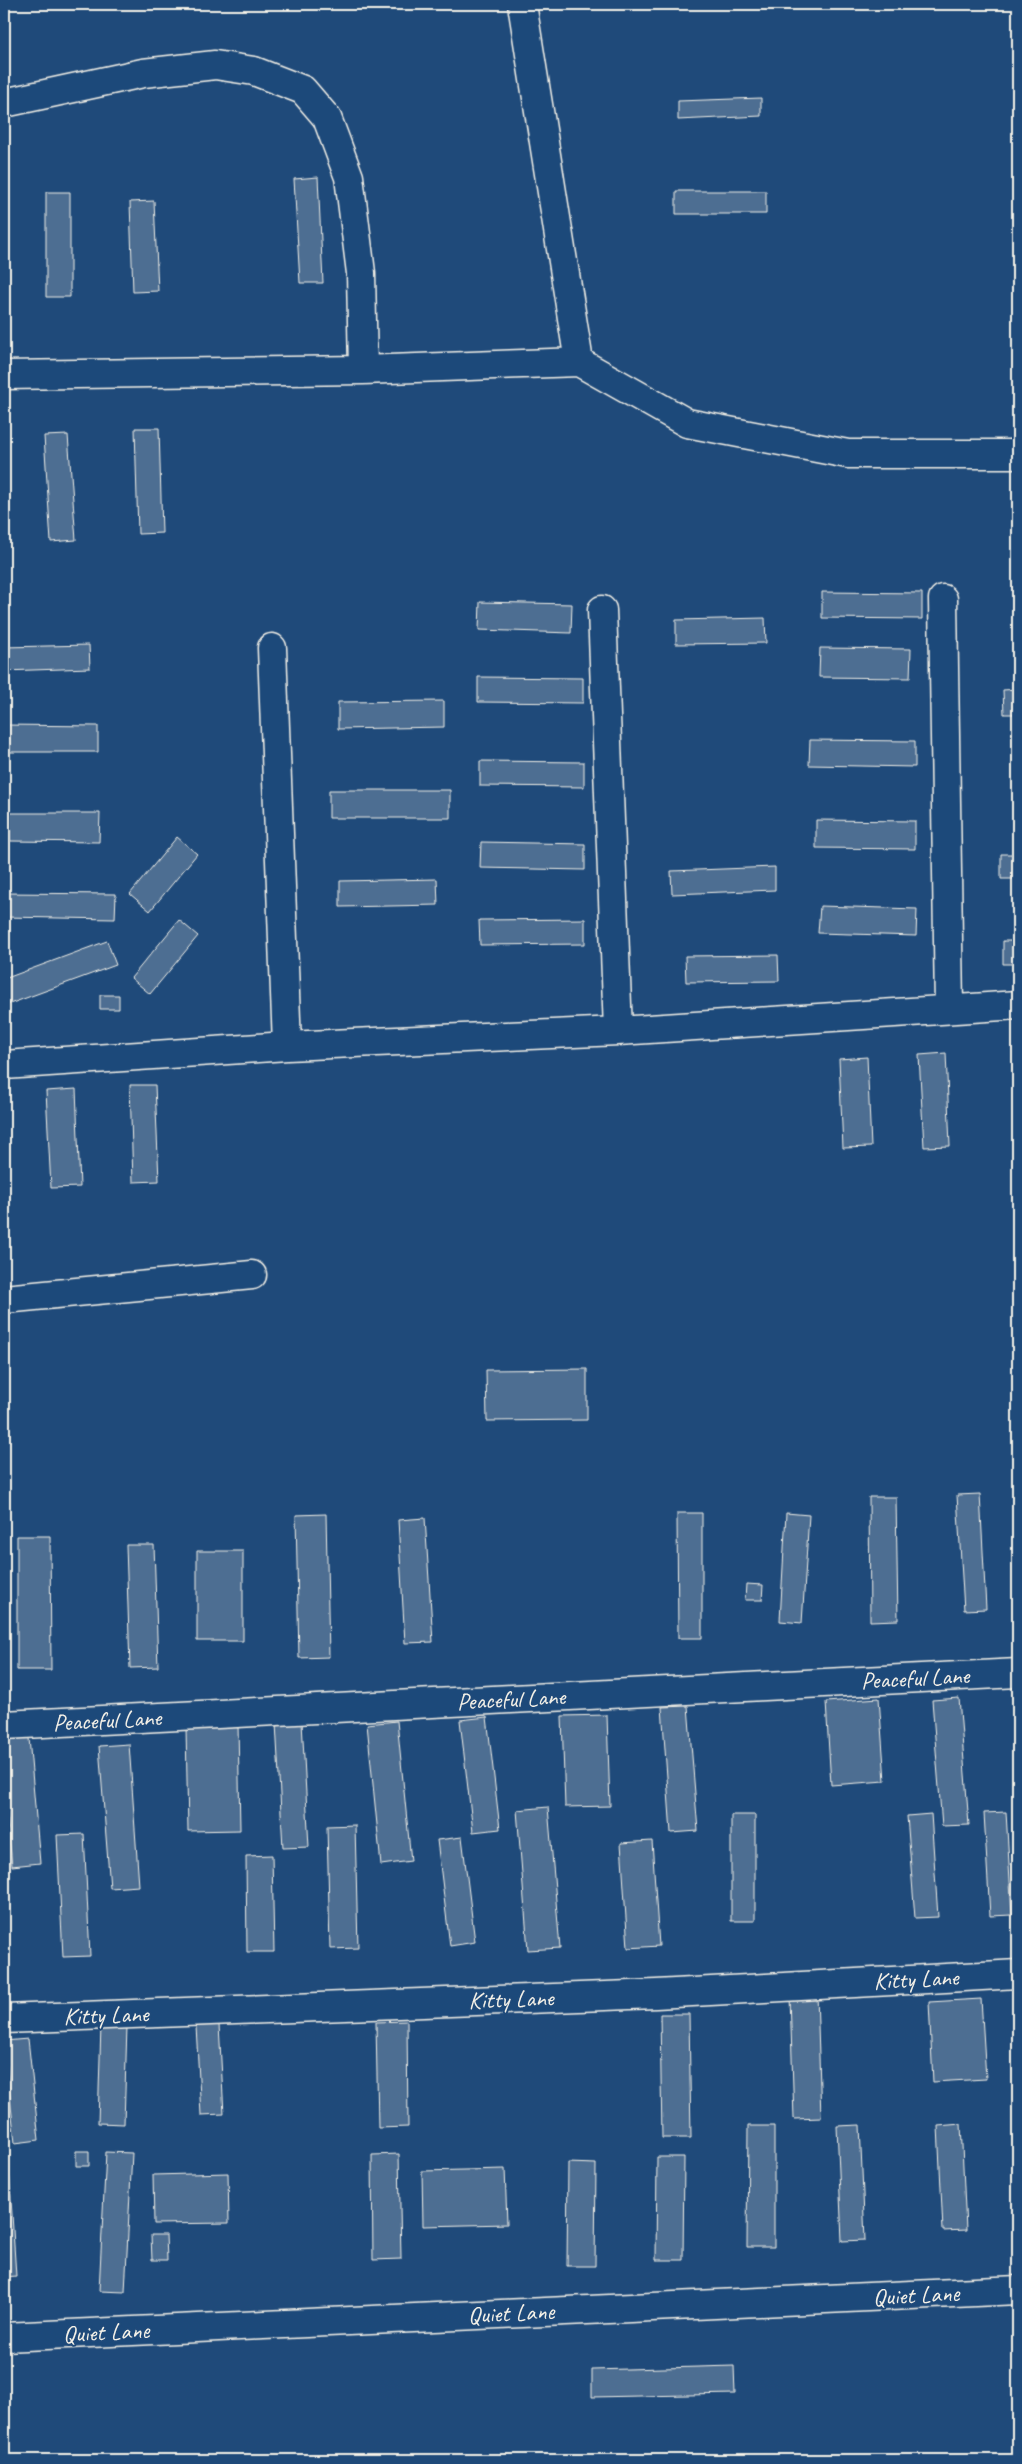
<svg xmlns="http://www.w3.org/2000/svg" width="1022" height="2464" viewBox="0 0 1022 2464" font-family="Caveat,sans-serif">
<rect width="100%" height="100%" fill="#1f4a7a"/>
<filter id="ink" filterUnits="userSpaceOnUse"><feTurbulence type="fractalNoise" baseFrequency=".02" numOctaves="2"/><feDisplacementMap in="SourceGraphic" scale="10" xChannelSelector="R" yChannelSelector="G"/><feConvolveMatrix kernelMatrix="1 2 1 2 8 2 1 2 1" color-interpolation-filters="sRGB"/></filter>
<g filter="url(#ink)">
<path fill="#4d6e92" stroke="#f4f1e8" d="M761,98V116L678,120V101Z
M318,177L323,283H300L294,179Z
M676,191H766V214H676Z
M46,192H70V297H46Z
M154,201L158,291L133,292L130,202Z
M135,428H159L162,533L138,534Z
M68,435L76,540L51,542L44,436Z
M822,592L922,593V619L822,618Z
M480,602L572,604L571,633L479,630Z
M765,618L766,643L676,644V620Z
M89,645L90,668L4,671V647Z
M820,648L911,649L910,678L819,677Z
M478,677L583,678V703L478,702Z
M1018,689V714H1004L1003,690Z
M444,701V727L338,729V702Z
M4,725L98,726V752H4Z
M810,740L915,741V767L809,765Z
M480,761L584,762V787L480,786Z
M1017,771H1018V792H1016Z
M329,790H450V818H329Z
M10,813H100L99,842L10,841Z
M816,820L915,821V849L816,848Z
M177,837L197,854L150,911L130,894Z
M481,842L585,844V870L480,868Z
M1001,854H1018V879H1001Z
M775,867V890L672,894L671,871Z
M437,879L438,905L340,907V881Z
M4,893L116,894L115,919L4,917Z
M820,906L917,909L916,936L818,933Z
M585,919V944L480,945L479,920Z
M179,920L198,936L150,994L131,978Z
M107,941L116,965L4,1006V979Z
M1003,941H1018V964H1003Z
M778,955L779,981L686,982L685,956Z
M100,995H119V1009H100Z
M946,1053L950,1146L924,1147L919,1055Z
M867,1057L871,1147L843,1148L839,1059Z
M130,1085H155L159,1181L133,1182Z
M76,1089L80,1187L51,1188L46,1091Z
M587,1369V1420L487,1421L486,1370Z
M980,1494L986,1609L964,1610L957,1495Z
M869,1497H896L898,1620L870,1621Z
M677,1513H702V1638H678Z
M786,1513L809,1515L802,1623L780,1621Z
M326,1514L329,1657L299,1658L296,1515Z
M425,1518L433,1642L405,1643L398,1520Z
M17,1536H50L51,1670H17Z
M126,1545H154L158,1667L130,1668Z
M197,1551H243V1641H197Z
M746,1584L763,1585L762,1600H745Z
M879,1698L885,1781L831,1785L826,1702Z
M959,1698L969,1825L942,1826L932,1700Z
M688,1706L698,1831L671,1833L662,1707Z
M607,1715L610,1806L565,1807L562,1716Z
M487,1717L500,1829L473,1832L460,1720Z
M397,1721L411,1861L381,1865L367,1724Z
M302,1722L309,1847L283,1848L276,1723Z
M238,1725L240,1830L188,1831L186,1727Z
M29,1738L40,1863L12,1866L4,1780V1740Z
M129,1744L139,1886L110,1888L99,1746Z
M548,1807L560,1948L528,1950L517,1810Z
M1006,1812L1012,1915L990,1916L984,1813Z
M931,1814L938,1917L915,1918L907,1816Z
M731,1815H755V1921H731Z
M355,1825L358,1948L330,1949L327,1826Z
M84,1834L90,1956L63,1957L57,1835Z
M462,1837L475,1942L450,1946L437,1840Z
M652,1841L659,1946L628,1948L621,1843Z
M272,1855L274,1952H247L246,1856Z
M817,1994L821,2118L794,2119L790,1996Z
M981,1999L986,2079L933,2082L929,2002Z
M660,2014H689L691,2138H662Z
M407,2021L408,2127L378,2128L376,2022Z
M101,2025L127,2026L124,2124L98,2123Z
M219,2025L224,2114L201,2115L196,2026Z
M28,2039L39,2140L15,2143L4,2041Z
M961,2124L966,2230L943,2231L938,2126Z
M860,2125L865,2240L842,2241L837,2126Z
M748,2126H774V2247H747Z
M4,2138H7L16,2276L4,2277Z
M76,2151H89V2166H76Z
M106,2152L132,2153L125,2292L99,2291Z
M399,2154L401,2259L373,2260L372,2155Z
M657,2157H684L683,2260H656Z
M568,2163L596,2164L595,2266H567Z
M505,2169L507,2224L423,2226L422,2171Z
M228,2173L229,2223L154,2224L153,2175Z
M151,2235H166L167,2260H152Z
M734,2366L735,2394L592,2397V2370Z"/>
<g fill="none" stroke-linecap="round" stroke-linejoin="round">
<g stroke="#f4f1e8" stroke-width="31">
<path id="minor" d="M522,4L579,362
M4,103L143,73L215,65L254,71L303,90L327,118L349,177L361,273L363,370
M4,375L363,370L579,362L687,423L848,454H1018
M943,599L949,1008
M602,610L618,1031
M272,648L287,1046
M4,1065L287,1046L618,1031L1018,1005
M4,1299L252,1275
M4,1725L1018,1673
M4,2019L656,1994L1018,1974
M4,2337L1018,2290"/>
</g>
<use href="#minor" stroke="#1f4a7a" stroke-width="28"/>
</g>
</g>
<g text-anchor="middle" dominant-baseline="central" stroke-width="4" stroke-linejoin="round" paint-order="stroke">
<g font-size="24" fill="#f4f1e8" stroke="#1f4a7a">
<text transform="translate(915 1678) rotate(-3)">Peaceful Lane</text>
<text transform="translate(511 1699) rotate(-3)">Peaceful Lane</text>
<text transform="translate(107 1720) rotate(-3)">Peaceful Lane</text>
<text transform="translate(916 1979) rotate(-3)">Kitty Lane</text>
<text transform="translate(511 1999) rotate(-2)">Kitty Lane</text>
<text transform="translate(106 2015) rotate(-2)">Kitty Lane</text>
<text transform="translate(916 2295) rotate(-3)">Quiet Lane</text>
<text transform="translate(511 2313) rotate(-3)">Quiet Lane</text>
<text transform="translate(106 2332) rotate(-3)">Quiet Lane</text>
</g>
</g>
<rect width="1022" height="2464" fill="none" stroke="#1f4a7a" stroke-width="20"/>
<rect x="10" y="10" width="1002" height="2444" fill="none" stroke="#f4f1e8" stroke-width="2" filter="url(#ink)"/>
</svg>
